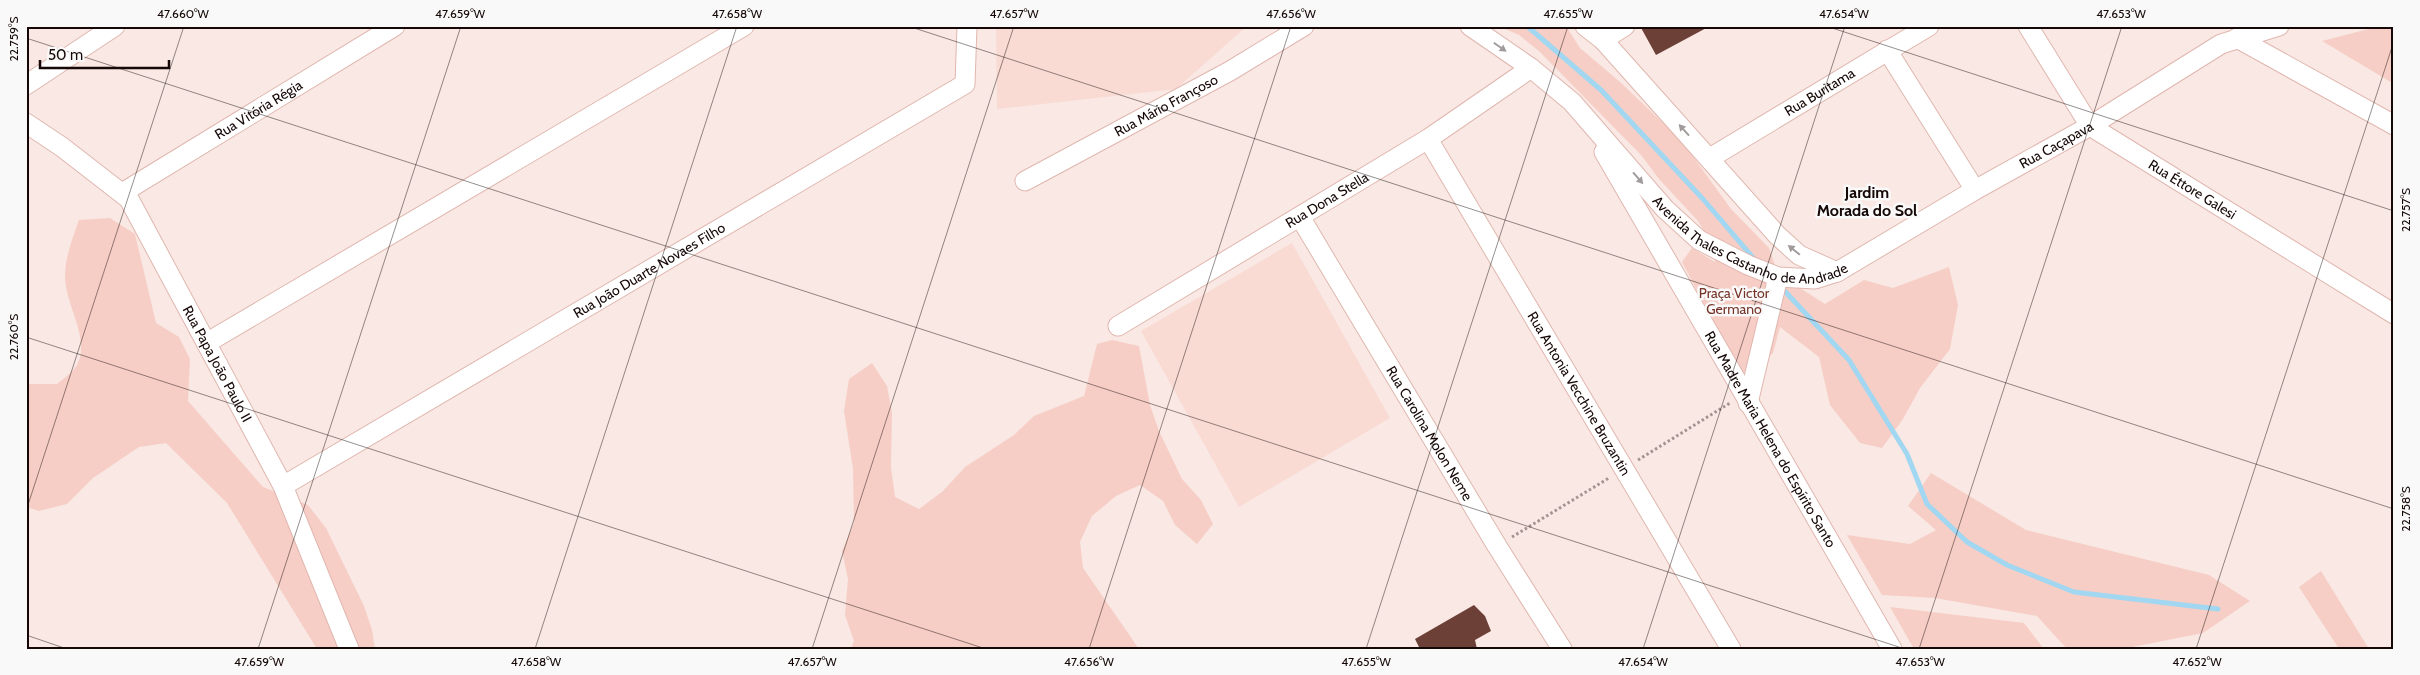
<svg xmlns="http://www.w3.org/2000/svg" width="2420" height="675" viewBox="0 0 2420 675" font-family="Cabin,sans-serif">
<rect width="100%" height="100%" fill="#f9e8e4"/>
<path fill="#f9dbd4" d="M996,26H1247L1176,89L997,109Z
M1292,243L1390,418L1239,507L1141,331Z"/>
<path fill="#f6cec6" d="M1498,26H1566L1580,48L1620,82L1681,140L1731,209L1769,248L1778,274L1825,304L1864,280L1893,288L1949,267L1958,305L1950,349L1920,388L1903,419L1882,448L1860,443L1830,405L1819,357L1780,327L1773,353L1753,372L1747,365L1743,378L1682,262L1692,248L1715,262L1713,246L1698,221L1659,179L1641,155L1539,51L1519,35Z
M2380,26H2394V84L2322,41Z
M110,218L135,234L156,323L179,337L190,359L188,401L263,487L308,505L326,528L364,606L372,630L375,649H317L227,503L166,443L139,447L93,478L67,504L39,511L26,507V384H57C63,379 73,372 77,365C91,339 65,305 65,276C65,257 73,237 79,220Z
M1112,340L1139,346L1150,405L1159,431L1182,479L1201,500L1213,524L1197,544L1175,525L1163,501L1140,485L1116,496L1092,516L1080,542L1083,568L1139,649H851L854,641L845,615L848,579L842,551L854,523L853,469L844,411L849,379L872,363L887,386L892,413L891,467L895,497L919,509L943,491L965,467L1014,435L1034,416L1084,396L1097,344Z
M1931,473L2026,530L2209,575L2250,601L2203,633L2122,649H2067L2037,616L1935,598L1882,595L1847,535L1910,544L1936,530L1908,506Z
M2321,571L2369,649H2339L2299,587Z
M1890,607L2024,623L2044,649H1914Z"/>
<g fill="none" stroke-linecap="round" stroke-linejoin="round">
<path stroke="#a2d7f1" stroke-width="5" d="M1527,26L1601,90L1703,199L1755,260
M1780,286L1849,360L1907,454L1927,504L1967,542L2007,565L2074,592L2218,609"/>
</g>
<path fill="#6d4037" d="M1640,26H1710L1656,55Z
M1474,605L1485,616L1491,631L1475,640L1477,649H1420L1415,639Z"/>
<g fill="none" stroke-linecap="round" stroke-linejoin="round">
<g stroke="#e0b7af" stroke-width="21">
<g id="street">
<path id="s1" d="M1470,26L1531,68L1572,102L1665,209L1699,240L1748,265L1778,277L1815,279L1837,272L1975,190L2090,126L2221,44L2279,26"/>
<path d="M1585,26L1603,40L1777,235L1799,255L1837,272"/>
<path id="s2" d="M2028,26L2090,126L2394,314"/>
<path d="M2237,38L2394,125"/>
<path d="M1603,40L1625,26"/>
<path d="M1887,50L1975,190"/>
<path d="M26,85L115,26"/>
<path id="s3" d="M26,123L62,147L129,199L283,486L349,649"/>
<path id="s4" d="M1428,139L1731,649"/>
<path id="s5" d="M1604,152L1892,649"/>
<path id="s6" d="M1710,158L1929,26"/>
<path id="s7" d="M1025,181L1230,71L1304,26"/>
<path id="s8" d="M122,193L395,26"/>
<path id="s9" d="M1300,217L1497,546L1562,649"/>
<path id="s10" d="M1118,326L1428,139L1531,68"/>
<path d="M208,342L744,26"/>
<path d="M1748,403L1778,277"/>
<path id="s11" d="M283,486L965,84L967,26"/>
</g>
</g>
<path stroke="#a49491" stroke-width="3" stroke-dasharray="2.5 2.5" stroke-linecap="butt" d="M1638,460L1730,403
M1512,537L1609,478"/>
<use href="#street" stroke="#fff" stroke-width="19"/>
</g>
<defs><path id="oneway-solid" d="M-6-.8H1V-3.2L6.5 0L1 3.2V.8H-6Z" transform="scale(1.25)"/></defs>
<g fill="#a19c9b">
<use href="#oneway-solid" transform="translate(1500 47) rotate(35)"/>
<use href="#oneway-solid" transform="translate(1684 130) rotate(-132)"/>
<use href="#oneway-solid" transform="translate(1638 178) rotate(49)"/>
<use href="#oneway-solid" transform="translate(1794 250) rotate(-141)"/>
</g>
<path fill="none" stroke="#150806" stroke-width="1" stroke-opacity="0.45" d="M908,26L2394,509M1826,26L2394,211M26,38L1905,649M26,337L986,649M26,511L184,26M26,635L67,649M258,649L461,26M535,649L737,26M812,649L1014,26M1089,649L1291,26M1366,649L1568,26M1643,649L1845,26M1919,649L2122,26M2196,649L2394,41"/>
<g text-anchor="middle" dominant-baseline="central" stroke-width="5" stroke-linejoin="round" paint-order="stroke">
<g font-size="14" fill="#150806" stroke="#f9f9f9">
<text stroke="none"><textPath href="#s6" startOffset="128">Rua Buritama</textPath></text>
<text stroke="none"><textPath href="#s7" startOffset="160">Rua Mário Françoso</textPath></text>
<text stroke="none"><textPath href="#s8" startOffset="160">Rua Vitória Régia</textPath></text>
<text stroke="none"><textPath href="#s1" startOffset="716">Rua Caçapava</textPath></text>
<text stroke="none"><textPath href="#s2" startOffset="238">Rua Éttore Galesi</textPath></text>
<text stroke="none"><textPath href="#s10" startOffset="244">Rua Dona Stella</textPath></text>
<text stroke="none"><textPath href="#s1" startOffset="364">Avenida Thales Castanho de Andrade</textPath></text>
<text stroke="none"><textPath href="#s11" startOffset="425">Rua João Duarte Novaes Filho</textPath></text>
<text stroke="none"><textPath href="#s3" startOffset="315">Rua Papa João Paulo II</textPath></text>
<text stroke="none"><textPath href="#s4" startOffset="296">Rua Antonia Vecchine Bruzantin</textPath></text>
<text stroke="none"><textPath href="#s9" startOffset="252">Rua Carolina Molon Neme</textPath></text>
<text stroke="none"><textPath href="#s5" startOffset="332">Rua Madre Maria Helena do Espírito Santo</textPath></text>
</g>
<g font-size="14" fill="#763429" stroke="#f9f9f9">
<text x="1734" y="293">Praça Victor<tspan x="1734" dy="16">Germano</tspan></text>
</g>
<g font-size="16" font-weight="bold" fill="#150806" stroke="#f9f9f9">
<text x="1867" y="192">Jardim<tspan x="1867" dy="18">Morada do Sol</tspan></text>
</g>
</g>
<rect width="2420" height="675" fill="none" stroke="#f9f9f9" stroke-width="55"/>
<path d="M40 60v8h129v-8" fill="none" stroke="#150806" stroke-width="2.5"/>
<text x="48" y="60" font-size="15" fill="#150806" stroke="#f9f9f9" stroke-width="4" paint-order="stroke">50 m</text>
<rect x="28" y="28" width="2364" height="620" fill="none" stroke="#150806" stroke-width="2"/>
<g font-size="12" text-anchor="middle" fill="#150806">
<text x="183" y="18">47.660°W</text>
<text x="460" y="18">47.659°W</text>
<text x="737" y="18">47.658°W</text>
<text x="1014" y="18">47.657°W</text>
<text x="1291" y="18">47.656°W</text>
<text x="1568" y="18">47.655°W</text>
<text x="1844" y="18">47.654°W</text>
<text x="2121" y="18">47.653°W</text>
<text transform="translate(14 39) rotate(-90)" y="4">22.759°S</text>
<text transform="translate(2406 210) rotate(-90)" y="4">22.757°S</text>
<text transform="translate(14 337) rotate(-90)" y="4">22.760°S</text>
<text transform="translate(2406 509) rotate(-90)" y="4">22.758°S</text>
<text x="259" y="666">47.659°W</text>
<text x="536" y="666">47.658°W</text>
<text x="812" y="666">47.657°W</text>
<text x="1089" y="666">47.656°W</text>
<text x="1366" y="666">47.655°W</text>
<text x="1643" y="666">47.654°W</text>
<text x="1920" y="666">47.653°W</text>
<text x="2197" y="666">47.652°W</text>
</g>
</svg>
